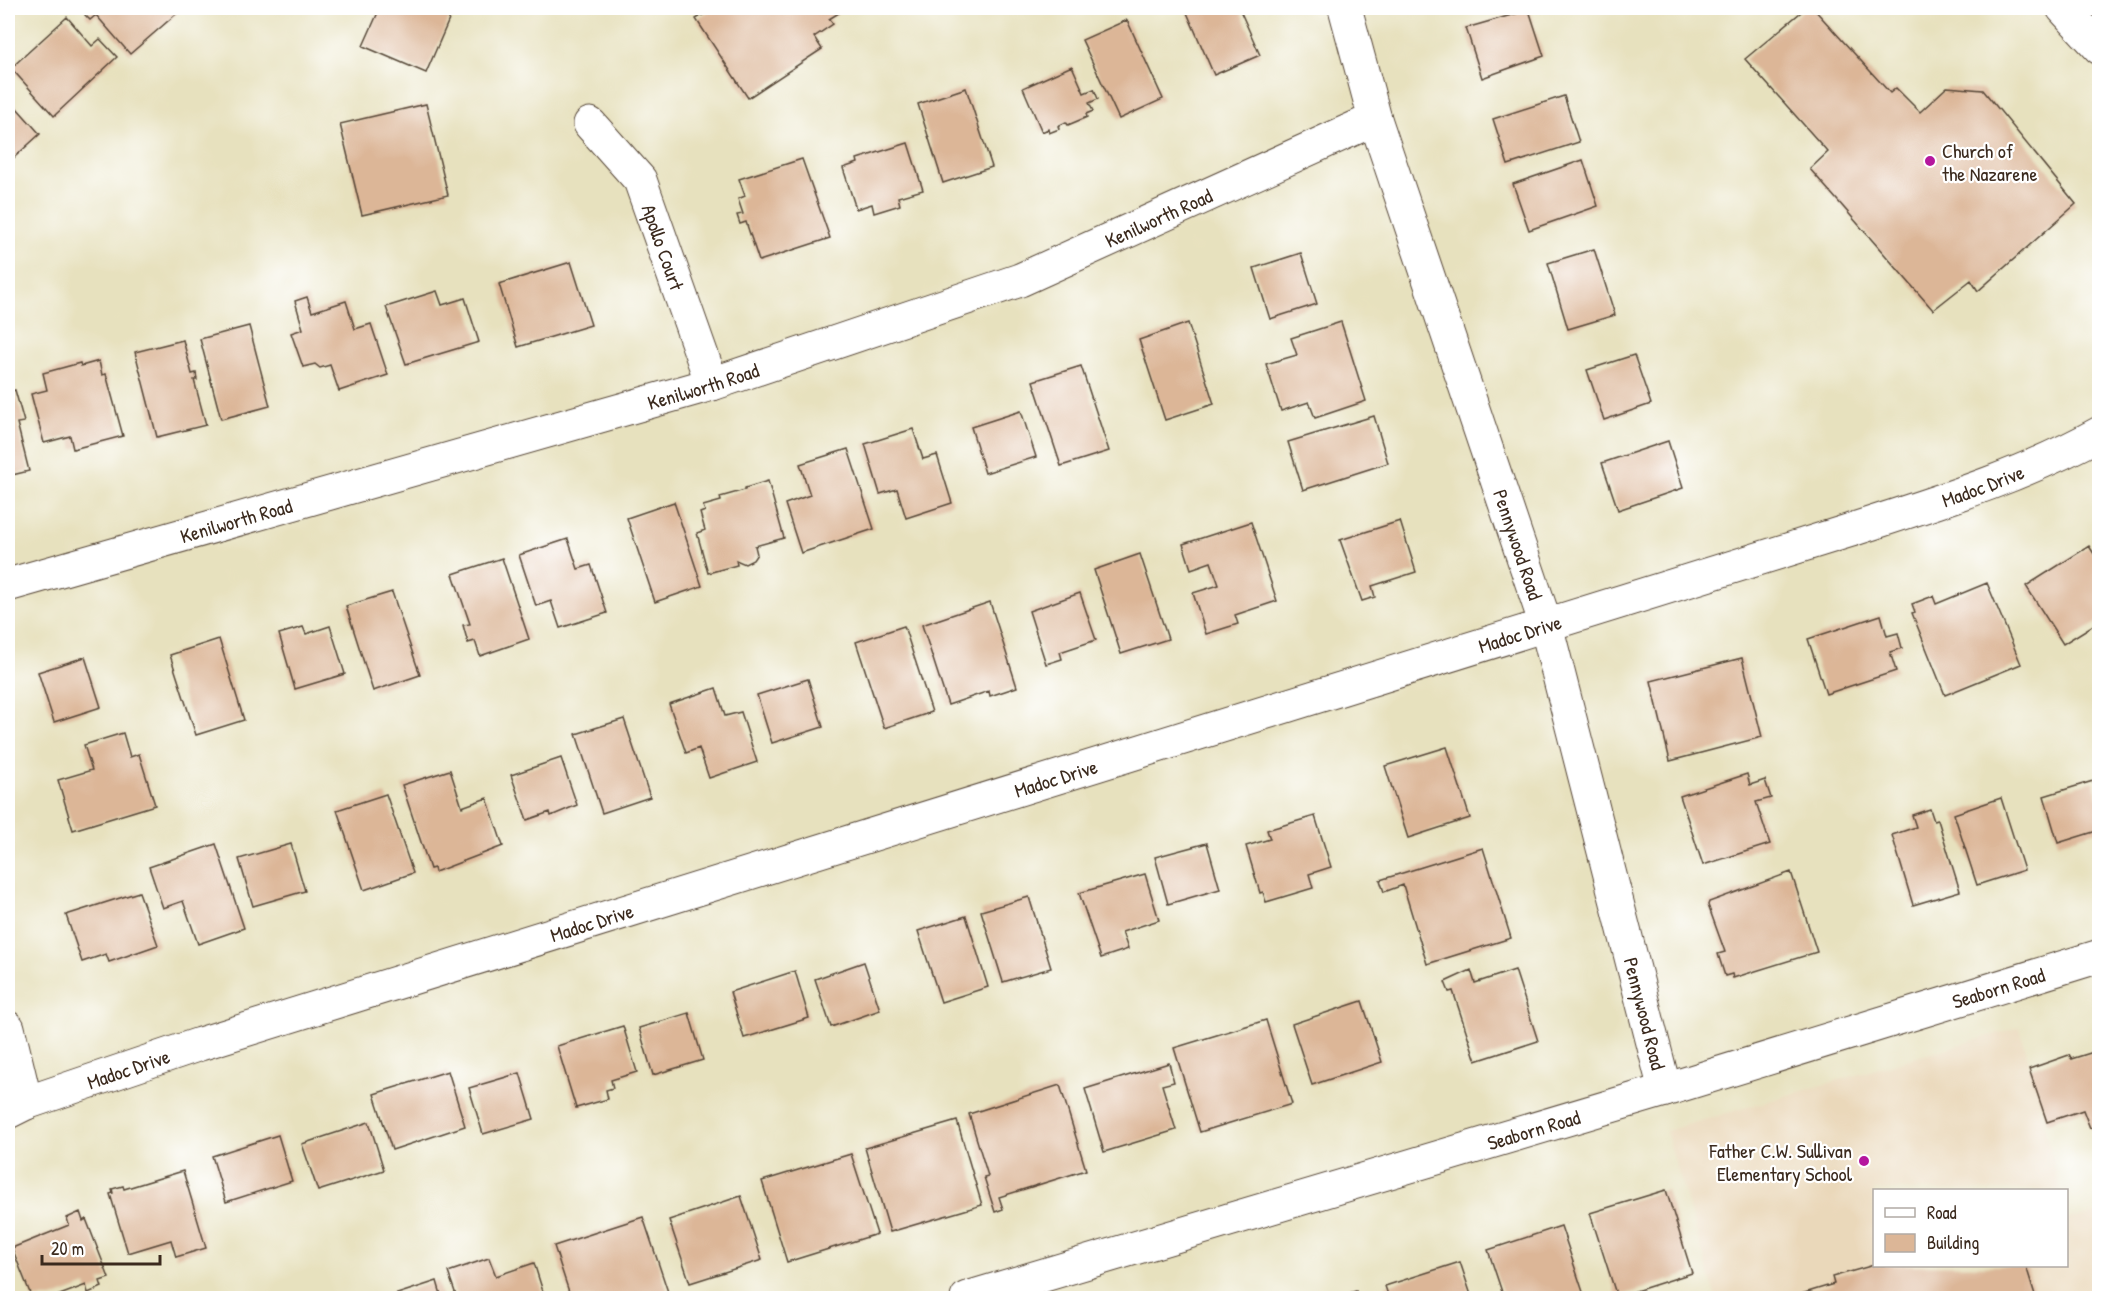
<svg xmlns="http://www.w3.org/2000/svg" width="2107" height="1306" viewBox="0 0 2107 1306" font-family="'Patrick Hand',sans-serif">
<rect width="100%" height="100%" fill="#fff"/>
<filter id="ink" filterUnits="userSpaceOnUse"><feTurbulence type="fractalNoise" baseFrequency=".0167" numOctaves="2"/><feDisplacementMap in="SourceGraphic" scale="12" xChannelSelector="R" yChannelSelector="G"/><feConvolveMatrix kernelMatrix="1 2 1 2 8 2 1 2 1" color-interpolation-filters="sRGB"/></filter>
<filter id="wash" filterUnits="userSpaceOnUse"><feTurbulence type="fractalNoise" baseFrequency=".008" numOctaves="4" result="noise"/><feDisplacementMap in="SourceGraphic" scale="24" xChannelSelector="R" yChannelSelector="G"/><feGaussianBlur stdDeviation="1.35" result="paint"/><feColorMatrix in="noise" values="0 0 0 0 0 0 0 0 0 0 0 0 0 0 0 0 0 1.4 0 .05"/><feComposite in="paint" operator="in"/></filter>
<g filter="url(#wash)">
<rect width="100%" height="100%" fill="#e7e1be"/>
<path fill="#ead8ba" d="M2020,1027L2060,1190H1874V1266H2066L2067,1217V1219L2099,1213V1298H1716L1666,1131Z"/>
<g id="blocks">
<path fill="#dcb697" d="M90,8H183L130,54L96,15L90,20L85,15L91,9Z
M380,8H454L426,73L363,46Z
M714,8H794L797,12L804,8H847L829,19L833,24L814,37L822,49L748,98L696,19Z
M1185,8H1239L1260,55L1214,75Z
M1806,8H1813L1890,93L1896,88L1920,112L1947,87L1983,90L2076,204L1978,291L1971,280L1933,310L1810,169L1828,152L1745,59Z
M1529,10L1544,56L1482,78L1466,28Z
M67,17L92,46L100,39L117,57L54,116L11,68Z
M1127,20L1163,99L1119,119L1082,40Z
M1072,66L1084,93L1094,89L1098,99L1089,103L1093,111L1086,114L1087,117L1068,125L1066,122L1058,126L1059,129L1049,133L1048,129L1042,132L1023,88Z
M966,88L992,167L943,183L918,104Z
M1564,96L1579,142L1508,165L1493,119Z
M8,98L40,134L8,163Z
M426,104L448,195L362,215L340,124Z
M908,143L923,190L898,197L900,205L874,213L872,204L856,209L843,168L858,163L857,159Z
M802,159L830,238L759,261L746,222L740,224L737,215L743,214L738,199L745,196L739,179Z
M1583,160L1598,206L1529,230L1513,184Z
M1594,249L1615,315L1568,329L1548,263Z
M1301,253L1317,304L1270,319L1254,268Z
M571,262L591,325L518,347L499,284Z
M437,291L442,305L465,298L479,342L406,364L386,307Z
M307,297L312,312L346,301L355,329L371,324L388,375L339,391L330,365L320,368L315,364L303,367L291,333L303,329L295,301Z
M1341,322L1366,401L1315,418L1309,402L1281,411L1266,364L1297,355L1291,338Z
M1188,323L1214,404L1165,420L1139,340Z
M249,326L270,406L221,419L200,339Z
M183,340L192,374L196,373L197,380H194L206,425L157,437L135,352Z
M1634,355L1651,404L1604,420L1587,370Z
M99,361L102,375L106,374L123,436L73,449L70,436L44,443L31,394L47,390L43,373L80,363L81,366Z
M1081,366L1109,451L1061,466L1033,381Z
M15,390L24,422L17,423L29,471L8,476V392Z
M1021,411L1036,457L985,473L971,427Z
M1374,416L1388,463L1303,490L1288,442Z
M913,429L923,459L937,455L952,503L906,518L897,489L880,494L865,444Z
M1668,441L1683,488L1618,510L1602,463Z
M848,449L874,529L801,553L785,504L810,495L800,464Z
M768,481L784,538L755,546L757,554L753,560L745,564L736,560L737,565L708,573L697,533L705,530L700,513L705,511L703,506L721,501L720,497L745,490V488Z
M674,502L702,586L655,602L627,518Z
M1400,521L1416,572L1372,586L1375,597L1362,601L1340,540Z
M1251,522L1277,601L1235,615L1238,624L1206,634L1193,593L1219,585L1211,562L1191,569L1183,544Z
M568,539L578,569L591,565L607,613L560,628L551,601L536,606L519,555Z
M2089,546L2100,563V621L2063,644L2026,586Z
M1140,554L1168,639L1121,654L1094,570Z
M502,558L529,639L480,656L475,641L468,643L463,625L470,624L453,574Z
M1987,583L2021,664L1945,695L1912,613L1915,612L1912,604L1933,596L1936,604Z
M392,592L420,675L373,691L346,606Z
M1080,593L1096,640L1060,652L1062,659L1046,664L1029,611Z
M990,602L1017,687L990,696L989,691L948,705L922,625Z
M1881,615L1887,636L1898,633L1902,648L1890,652L1896,671L1826,694L1808,639Z
M330,626L345,674L295,689L279,634L303,627L306,634Z
M904,626L932,712L884,728L856,642Z
M219,639L244,720L196,735L170,655Z
M85,657L101,707L54,722L38,672Z
M1742,658L1762,737L1670,761L1651,681Z
M808,679L823,727L772,743L757,695Z
M716,688L725,716L741,712L757,762L709,778L699,748L686,753L669,704Z
M624,719L650,797L602,813L576,734Z
M123,733L130,757L139,754L155,805L73,830L58,780L92,770L84,745Z
M1447,747L1470,818L1408,838L1385,766Z
M561,758L577,805L551,816L550,812L527,820L511,775Z
M450,770L462,807L487,798L503,846L435,872L434,868L430,869L402,785Z
M1747,774L1750,785L1765,780L1771,798L1756,802L1770,844L1703,865L1680,796Z
M2093,781L2100,802V830L2058,843L2044,796Z
M386,794L413,873L364,890L337,810Z
M2001,798L2024,870L1977,885L1954,814Z
M1930,809L1934,821L1938,820L1960,891L1913,905L1892,835L1916,827L1912,815Z
M1315,816L1331,867L1309,874L1313,888L1266,902L1263,892L1260,893L1246,846L1270,839L1267,830Z
M1207,843L1220,889L1168,904L1155,857Z
M216,844L244,928L198,944L183,901L163,908L149,867Z
M291,844L305,891L253,906L239,859Z
M1483,848L1511,938L1427,964L1403,885L1384,892L1380,880Z
M1791,872L1817,952L1733,978L1732,974L1725,976L1718,954L1725,952L1708,905L1709,902Z
M1145,874L1159,920L1122,932L1128,949L1101,958L1079,893Z
M139,892L158,945L109,962L106,954L82,962L66,915Z
M1029,897L1051,968L1003,982L981,911Z
M966,916L988,987L941,1002L918,931Z
M864,962L880,1010L831,1027L815,979Z
M1471,970L1475,983L1515,970L1538,1041L1476,1061L1453,991L1449,992L1445,982Z
M795,971L809,1018L744,1038L730,992Z
M1362,1001L1382,1062L1312,1085L1292,1024Z
M689,1013L703,1060L653,1075L639,1028Z
M1266,1020L1292,1104L1200,1132L1174,1048Z
M623,1026L637,1072L611,1080L613,1088L606,1090L608,1099L576,1108L557,1046Z
M2100,1050V1125L2090,1128L2083,1110L2047,1122L2029,1069L2069,1055L2071,1059Z
M1169,1063L1174,1082L1162,1085L1176,1130L1104,1152L1085,1089Z
M448,1071L465,1126L392,1150L374,1094Z
M520,1073L534,1119L483,1134L469,1088Z
M1060,1085L1086,1170L999,1197L1003,1209L995,1212L984,1177L988,1176L969,1114Z
M957,1121L982,1205L890,1232L865,1148Z
M369,1122L384,1170L318,1191L302,1144Z
M278,1135L292,1181L226,1202L212,1156Z
M851,1154L877,1234L787,1262L762,1181Z
M183,1171L206,1248L176,1257L171,1240L128,1253L110,1194L113,1193L112,1189L123,1186L124,1189Z
M1666,1190L1692,1273L1617,1297L1590,1213Z
M741,1196L762,1260L690,1283L669,1220Z
M80,1212L83,1221L86,1219L109,1278L100,1281L102,1287L88,1293L86,1285L52,1298H32L12,1248L69,1225L67,1218Z
M643,1217L670,1298H571L554,1246Z
M1561,1226L1585,1298H1504L1488,1250Z
M489,1258L496,1276L534,1263L545,1298H457L448,1272Z
M1460,1262L1472,1298H1389L1385,1286Z
M1874,1265L2026,1266L2036,1298H1788L1834,1284L1832,1277Z
M437,1281L442,1298H385Z
M1356,1291L1359,1298H1333Z"/>
</g>
</g>
<g filter="url(#ink)">
<use href="#blocks" fill-opacity="0" stroke="#554536" stroke-width="1.5"/>
<g fill="none" stroke-linecap="round" stroke-linejoin="round">
<g stroke="#554536" stroke-width="35">
<g id="minor">
<path id="s1" d="M1345,8L1375,119L1546,625L1665,1090"/>
<path d="M2063,8L2100,48"/>
<path id="s2" d="M590,124L640,180L712,384"/>
<path id="s3" d="M8,585L712,384L1020,280L1375,119"/>
<path d="M8,1028L26,1103"/>
<path id="s4" d="M8,1112L26,1103L200,1044L1848,531C1934,503 2021,477 2100,433"/>
<path id="s5" d="M967,1298L1665,1090L2100,956"/>
</g>
</g>
<use href="#minor" stroke="#fff" stroke-width="33"/>
</g>
</g>
<g fill="#b5179e" stroke="#fff" stroke-width="2">
<circle cx="1930" cy="161" r="6"/>
<circle cx="1864" cy="1161" r="6"/>
</g>
<g text-anchor="middle" dominant-baseline="central" stroke-width="4.5" stroke-linejoin="round" paint-order="stroke">
<g font-size="20" fill="#3b2a1e" stroke="#fff" text-anchor="start">
<text x="1942" y="150">Church of<tspan x="1942" dy="23">the Nazarene</tspan></text>
<text x="1852" y="1150" text-anchor="end">Father C.W. Sullivan<tspan x="1852" dy="23">Elementary School</tspan></text>
</g>
<g font-size="20" fill="#3b2a1e" stroke="#fff">
<text stroke="none"><textPath href="#s3" startOffset="1209">Kenilworth Road</textPath></text>
<text stroke="none"><textPath href="#s2" startOffset="146">Apollo Court</textPath></text>
<text stroke="none"><textPath href="#s3" startOffset="723">Kenilworth Road</textPath></text>
<text stroke="none"><textPath href="#s4" startOffset="2072">Madoc Drive</textPath></text>
<text stroke="none"><textPath href="#s3" startOffset="237">Kenilworth Road</textPath></text>
<text stroke="none"><textPath href="#s1" startOffset="564">Pennywood Road</textPath></text>
<text stroke="none"><textPath href="#s4" startOffset="1586">Madoc Drive</textPath></text>
<text stroke="none"><textPath href="#s4" startOffset="1100">Madoc Drive</textPath></text>
<text stroke="none"><textPath href="#s4" startOffset="614">Madoc Drive</textPath></text>
<text stroke="none"><textPath href="#s5" startOffset="1077">Seaborn Road</textPath></text>
<text stroke="none"><textPath href="#s1" startOffset="1050">Pennywood Road</textPath></text>
<text stroke="none"><textPath href="#s4" startOffset="128">Madoc Drive</textPath></text>
<text stroke="none"><textPath href="#s5" startOffset="591">Seaborn Road</textPath></text>
</g>
</g>
<rect width="2107" height="1306" fill="none" stroke="#fff" stroke-width="30"/>
<rect x="1873" y="1189" width="195" height="78" fill="#ffffff" stroke="#b1aaa5" stroke-width="1.5"/>
<rect x="1885" y="1208" width="30" height="9" fill="#ffffff" stroke="#b1aaa5" stroke-width="1.5"/>
<text x="1927" y="1219" font-size="18" fill="#3b2a1e">Road</text>
<rect x="1885" y="1234" width="30" height="18" fill="#dcb697" stroke="#b1aaa5" stroke-width="1.5"/>
<text x="1927" y="1249" font-size="18" fill="#3b2a1e">Building</text>
<path d="M42 1255v9h118v-9" fill="none" stroke="#3b2a1e" stroke-width="3"/>
<text x="51" y="1255" font-size="18" fill="#3b2a1e" stroke="#ffffff" stroke-width="4.5" paint-order="stroke">20 m</text>
</svg>
